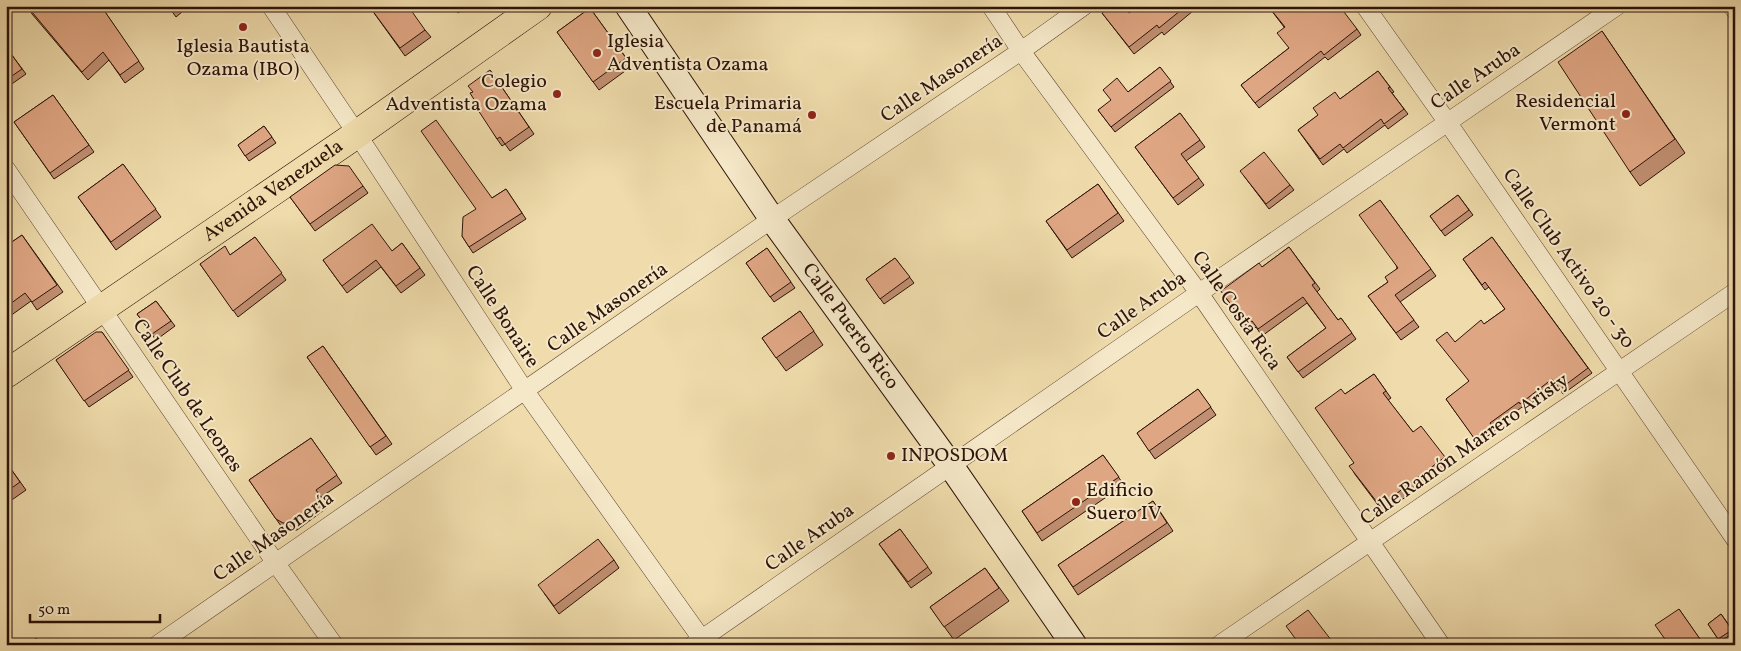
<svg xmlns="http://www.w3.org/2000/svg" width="1741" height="651" viewBox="0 0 1741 651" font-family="Vollkorn,serif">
<rect width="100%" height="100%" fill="#efdbab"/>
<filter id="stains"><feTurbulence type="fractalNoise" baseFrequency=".004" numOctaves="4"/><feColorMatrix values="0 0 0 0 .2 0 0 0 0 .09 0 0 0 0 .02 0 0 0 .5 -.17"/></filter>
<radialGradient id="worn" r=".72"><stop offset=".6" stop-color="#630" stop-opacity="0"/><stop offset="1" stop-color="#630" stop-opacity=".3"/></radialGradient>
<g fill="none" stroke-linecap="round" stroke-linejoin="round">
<g stroke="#5e4431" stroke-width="19">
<path id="street" d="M271,6L357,134L525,391L706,645
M991,6L1021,51L1199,293L1441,645
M1365,6L1448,123L1735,539
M1732,6L1735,10
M6,169L275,562L334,645
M157,645L772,219L1021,51L1084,6
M693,645L1199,293L1617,6
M1219,645L1735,292"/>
</g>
<g stroke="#2d1208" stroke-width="27">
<g id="secondary">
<path id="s1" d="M628,6L772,219L951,466L1074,645"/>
</g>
</g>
<g stroke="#2d1208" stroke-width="29">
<g id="primary">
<path id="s2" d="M6,374L357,134L538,6"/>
</g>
</g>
<use href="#street" stroke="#f5e8c8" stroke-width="18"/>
<use href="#secondary" stroke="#f5e8c8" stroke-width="25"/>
<use href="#primary" stroke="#efdbab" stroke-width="28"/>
</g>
<path fill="#c08f71" stroke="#2d1208" d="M27,6H101L144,69L125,83L109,60L88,80L32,14Z
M168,6H189L176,17Z
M369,6L425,30L431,37L405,56Z
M453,6H467L458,13Z
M1138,6H1199L1164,35L1162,32L1134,54L1102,13H1129Z
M1268,6H1333L1337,11L1357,29L1361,35L1328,60L1325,57L1259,108L1241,85L1289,48L1284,27Z
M590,8L632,66L599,90L557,32Z
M1602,31L1685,153L1640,186L1630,172Z
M6,47L26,74L6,88Z
M1160,67L1174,87L1115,132L1098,110L1128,92Z
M490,70L534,134L510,151L505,144L502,146L497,139L478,106L473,92Z
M1378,71L1394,92L1392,93L1408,114L1388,129L1385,125L1347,153L1344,149L1323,165L1298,130Z
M53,95L94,152L54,179L14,122Z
M1180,113L1205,147L1186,161L1204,185L1178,205L1135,147Z
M264,126L276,143L249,161L238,145Z
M123,164L161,217L116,250L78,197Z
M1244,176L1290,185L1294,190L1269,209Z
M1098,184L1124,221L1072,258L1046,221Z
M363,186L368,193L315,231L290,197Z
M506,189L526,219L473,253L462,236L492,198Z
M1458,195L1473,215L1445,236L1430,216Z
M1380,200L1436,276L1400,302L1419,327L1401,340L1368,296L1388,282L1397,268Z
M22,235L63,292L37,310L31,301L6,319V246Z
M255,237L286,280L238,317L200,264L230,255Z
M1492,237L1592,373L1563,394L1556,384L1524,409L1522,407L1494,428L1496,430L1478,443L1446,399L1469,382L1455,342L1484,324L1505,309L1489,287L1485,290L1463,259Z
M402,243L425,275L401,293L381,267L347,293L323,260L392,251Z
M1289,247L1320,289L1317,292L1338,320L1341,318L1356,339L1303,378L1287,357L1326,328L1307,303L1262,336L1256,327L1250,332L1221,291L1262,267Z
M767,248L795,288L774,302L746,263Z
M895,258L914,283L884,304L866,279Z
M156,301L175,326L156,340L137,314Z
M800,311L823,345L786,371L762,338Z
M102,332L133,377L89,407L56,360Z
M323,346L392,444L376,455L307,357Z
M1374,374L1391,398L1388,400L1413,432L1445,457L1450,464L1384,513L1354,473V463L1345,394Z
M1198,389L1216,415L1155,459L1137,433Z
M311,438L342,483L321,497L328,507L297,530H288L281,526L249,480Z
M1103,455L1124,485L1042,541L1022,511Z
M6,462L26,490L6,504Z
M1153,501L1173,531L1078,595L1058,565Z
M900,529L932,573L911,588L879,544Z
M614,560L619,568L559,614L544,593Z
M985,568L1009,601L954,640L930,607Z
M1679,609L1704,645H1669Z
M1721,614L1734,632L1720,642L1708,624Z"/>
<path fill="#dfa683" stroke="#2d1208" d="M27,6H101L139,61L120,75L103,52L82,72Z
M168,6H178L172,11Z
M369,6H408L425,30L400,48Z
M1111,6H1124L1129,13L1138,6H1186L1159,28L1157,25L1129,47L1102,13Z
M1268,6H1333L1337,11L1341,8L1357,29L1324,55L1321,51L1255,103L1241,85L1289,48L1277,33L1285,27Z
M590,8L626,58L593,82L557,32Z
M1602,31L1675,139L1630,172L1558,62Z
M6,47L22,69L6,80Z
M1160,67L1171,81L1111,127L1098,110L1111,100L1103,90L1117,78L1128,92Z
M490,70L529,127L505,144L500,137L497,139L476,107L478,106L470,93L473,92L468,86Z
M1378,71L1390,87L1388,88L1404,109L1384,124L1381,119L1343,148L1340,144L1320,159L1298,130L1318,115L1313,108L1335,92L1340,99Z
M53,95L89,145L50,173L14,122Z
M1180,113L1200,140L1181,154L1199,178L1173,198L1135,147Z
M436,120L492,198L506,189L522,213L469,247L462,236L463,217L476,209L421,131Z
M264,126L272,137L245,156L238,145Z
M1264,152L1290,185L1266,204L1240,171Z
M123,164L156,209L111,242L78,197Z
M335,165L349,166L363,186L310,224L290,197Z
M1098,184L1118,213L1067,250L1046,221Z
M1458,195L1469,210L1441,231L1430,216Z
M1380,200L1431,269L1395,295L1414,320L1396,333L1368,296L1388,282L1385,277L1398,268L1359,215Z
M372,224L392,251L402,243L420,268L396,286L376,260L342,286L323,260Z
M22,235L57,285L32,302L25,293L6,307V246Z
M255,237L282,273L233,311L200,264L225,246L230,255Z
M1492,237L1588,368L1560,389L1552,379L1520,404L1519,402L1490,423L1492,426L1474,438L1446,399L1469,381L1436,340L1447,332L1455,342L1481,320L1484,324L1505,309L1485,282L1482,285L1463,259Z
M1289,247L1315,283L1312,285L1338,320L1341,318L1352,333L1298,372L1287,357L1326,328L1303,297L1258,329L1252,321L1246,325L1221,291L1259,263L1262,267Z
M767,248L791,282L770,297L746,263Z
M895,258L910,277L880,299L866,279Z
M156,301L171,321L152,334L137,314Z
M800,311L814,331L776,358L762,338Z
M96,332H102L129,370L84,401L56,360Z
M323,346L386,436L370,447L307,357Z
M1374,374L1386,391L1383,393L1413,432L1421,426L1445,457L1380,506L1349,466L1354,463L1315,408L1341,389L1345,394Z
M1198,389L1211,407L1149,451L1137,433Z
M311,438L337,475L316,490L323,500L292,523H283L276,519L249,480Z
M1103,455L1119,477L1037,533L1022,511Z
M6,462L20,482L6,492Z
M1153,501L1167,523L1073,587L1058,565Z
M900,529L928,567L908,582L879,544Z
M598,539L614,560L554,606L538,585Z
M985,568L999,588L944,627L930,607Z
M1679,609L1700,639L1692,645H1669L1655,625Z
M1308,610L1335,645H1300L1286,626Z
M1721,614L1732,630L1718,639L1708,624Z
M36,638L41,645H28Z"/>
<g fill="#8f2418" stroke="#f5e8c8" stroke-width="2">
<circle cx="243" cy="27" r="5"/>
<circle cx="597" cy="53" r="5"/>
<circle cx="557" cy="94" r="5"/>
<circle cx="1626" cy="114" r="5"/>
<circle cx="812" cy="115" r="5"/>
<circle cx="891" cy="456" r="5"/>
<circle cx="1076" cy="502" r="5"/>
</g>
<g text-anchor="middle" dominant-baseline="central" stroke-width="4" stroke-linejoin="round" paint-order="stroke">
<g font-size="20" fill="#2d1208" stroke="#f5e8c8" text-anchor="start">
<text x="607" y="42">Iglesia<tspan x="607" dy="23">Adventista Ozama</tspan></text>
<text x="243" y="47" text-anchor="middle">Iglesia Bautista<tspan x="243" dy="23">Ozama (IBO)</tspan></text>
<text x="547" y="82" text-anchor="end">Colegio<tspan x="547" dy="23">Adventista Ozama</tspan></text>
<text x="1616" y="102" text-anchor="end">Residencial<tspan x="1616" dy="23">Vermont</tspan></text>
<text x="802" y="104" text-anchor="end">Escuela Primaria<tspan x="802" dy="23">de Panamá</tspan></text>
<text x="901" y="456">INPOSDOM</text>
<text x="1086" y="491">Edificio<tspan x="1086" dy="23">Suero IV</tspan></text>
</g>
<g font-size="20" fill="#2d1208" stroke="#f5e8c8">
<text transform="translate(1476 77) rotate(-34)">Calle Aruba</text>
<text transform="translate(942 79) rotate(-34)">Calle Masonería</text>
<text stroke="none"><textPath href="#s2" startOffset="324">Avenida Venezuela</textPath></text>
<text transform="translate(1568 259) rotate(55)">Calle Club Activo 20 - 30</text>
<text transform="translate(1142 306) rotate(-35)">Calle Aruba</text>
<text transform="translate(608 308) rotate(-35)">Calle Masonería</text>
<text transform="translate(1236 311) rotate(55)">Calle Costa Rica</text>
<text transform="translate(502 317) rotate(57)">Calle Bonaire</text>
<text stroke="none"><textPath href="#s1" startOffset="390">Calle Puerto Rico</textPath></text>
<text transform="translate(187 396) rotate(56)">Calle Club de Leones</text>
<text transform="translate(1465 450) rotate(-35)">Calle Ramón Marrero Aristy</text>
<text transform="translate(274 537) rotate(-35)">Calle Masonería</text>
<text transform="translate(810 538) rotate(-35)">Calle Aruba</text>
</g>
</g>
<rect width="1741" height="651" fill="none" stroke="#efdbab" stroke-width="25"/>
<rect x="8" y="8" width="1726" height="636" fill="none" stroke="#2d1208" stroke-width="2.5"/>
<rect x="12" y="12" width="1716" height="626" fill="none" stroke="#2d1208"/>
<path d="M30 614v8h130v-8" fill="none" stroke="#2d1208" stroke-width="2.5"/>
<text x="38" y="614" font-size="15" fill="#2d1208" stroke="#f5e8c8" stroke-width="4" paint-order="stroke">50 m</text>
<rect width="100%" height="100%" filter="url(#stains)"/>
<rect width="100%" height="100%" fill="url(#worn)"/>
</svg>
